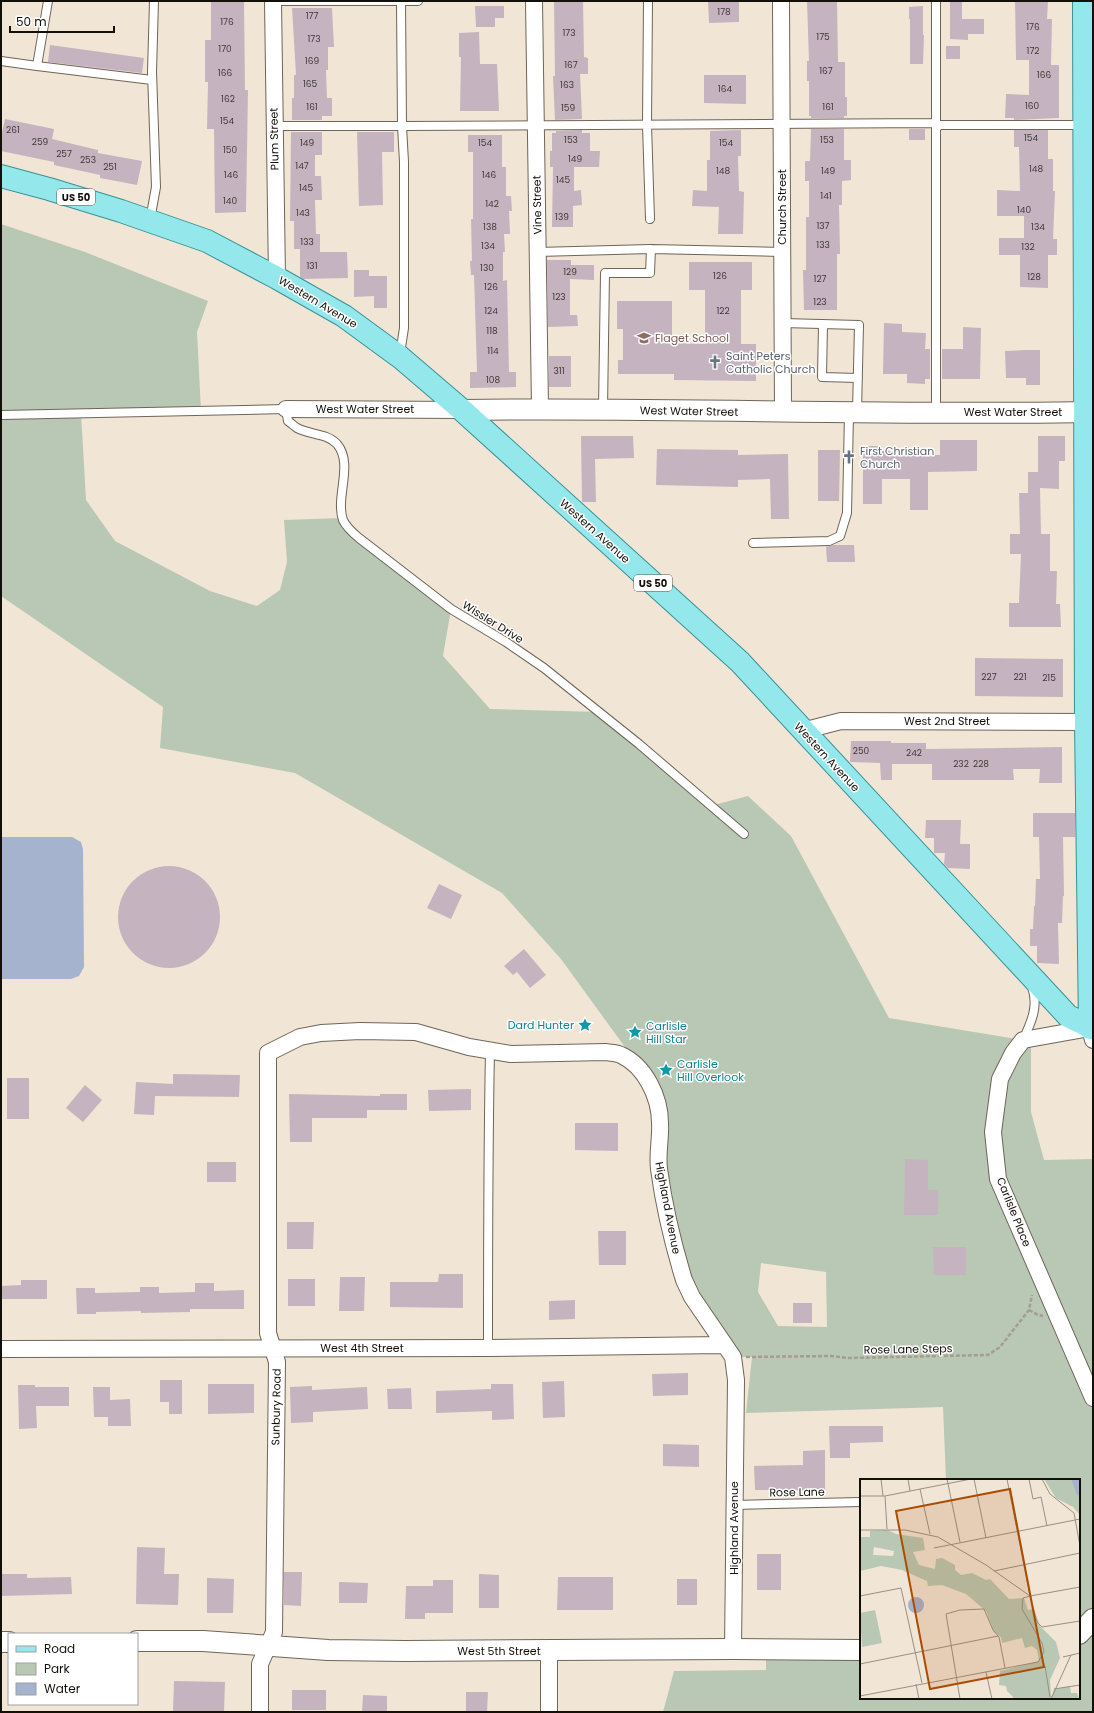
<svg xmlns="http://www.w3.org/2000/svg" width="1094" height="1713" viewBox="0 0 1094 1713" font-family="Poppins,sans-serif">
<rect width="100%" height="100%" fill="#f1e5d6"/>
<path fill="#b8c8b5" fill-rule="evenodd" d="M1,224L85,252L208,301L197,332L201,411L81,413L86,500L115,541L210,591L257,606L280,590L287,562L284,520L342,518L346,525L451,609L443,656L490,709L599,712L710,806L748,796L791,836L889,1018L1023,1040L1031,1039V1112L1044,1160L1093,1159V1712H663L674,1671L766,1670V1649L861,1650V1698H1079V1480H946L943,1407L746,1413L752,1357H733L679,1263L661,1122L638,1065L561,959L502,893L295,773L160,748L163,707L1,596ZM761,1263L826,1272L827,1327L778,1326L758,1292Z"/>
<path fill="#a6b3ce" d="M1,837H72L81,842L83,849L84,967L79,976L71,979H1Z"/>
<path fill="#c5b4bf" d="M211,1H244L245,90H248L246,212L215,213L214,129H207L208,82H205V40H211Z
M554,1H583L584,57L588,58V74H580L582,119L555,120L553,76H555Z
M708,1H739V22L709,23Z
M807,1H837L838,62H845V97H847V116H844V118H811V116H809V81H807V61H809Z
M950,1H962V19H984V34H968V40L950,39Z
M1015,1H1048L1047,19H1052L1051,65H1059V118L1014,120V118H1005L1006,94L1029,95V60H1016Z
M475,6H504V18H495V27H476Z
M923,6V35H924L923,64H910V19H909V7Z
M292,8H332L334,47H328V70H326L327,98H332V116H322V120H292V98H294V75H296Z
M479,32L480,64H497L499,111H460L461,57H459V33Z
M50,45L144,58L142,73L48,62Z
M946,46H960V59H946Z
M704,75H746V104L704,103Z
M5,119L54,129L52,139L98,150V153L142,161L137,185L100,178V175L54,165V162L1,151V137Z
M811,129H844V160H851V180L842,181V205H839L840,254H837V310H804L803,270H806V217H809V181H805V161H810Z
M909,129H925V140H909Z
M582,130V133H590V151H600L599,167H574V191L581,190L582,205L573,206V227H552L553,167H550V151H552V133H556V131Z
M741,130V156H738L739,191L744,192L743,234H718L719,207L692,206L693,190L707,191V160H710V131Z
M1014,130H1048V159H1053V191H1055L1053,239H1057V255H1048V288L1020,287V255H999V238H1024V216H997V190L1020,191L1019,147H1014Z
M291,132H322V155H315V176H321L322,200H315L316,234H320V252H347L348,278L303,279L300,277V249H294V221H290Z
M357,132H394V152H382L383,205L359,206Z
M468,135H502V167H506V196H511L512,211H509L510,234H504L505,252H503V281L507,280L509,372H516V387L470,388V372H477L474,275H471L470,261H472L471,219H473V152H468Z
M547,260H571V265H594V280L570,279V315H577L578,326L548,327Z
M689,262H752V290H741V344H756V381L674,380V374H618V360H623V329H617V301H672V343L705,344V290H689Z
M354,270H369V276H387V308H374V296L354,297Z
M884,323L902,324V332L926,333L925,349H930V379H925V384L907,383V374H883Z
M963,327L981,328L980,379H942V349H963Z
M1026,350H1040V385H1026V378H1006L1005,351Z
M549,356H571V387H549Z
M581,436H633L634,458L595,459L596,502H582Z
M1038,436H1065V461H1059V489L1040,488L1041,534H1050V571H1057L1056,604H1060L1061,627H1009V603H1019L1021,554H1010V534H1020L1019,493H1028V472H1038Z
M940,440H977V471L928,472V510H910V479H882V504H863V446H882V451H895V455H940Z
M657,449L738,450V455L788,454L789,519H771L770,479L738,480V487L656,485Z
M818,450H840L839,501H818Z
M833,545H854L855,562H827L826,547Z
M975,658L1063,659V697L975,696Z
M851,741H891V743H926V749L1062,747V783H1039L1040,769H1013L1014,780H932V764H892V780H881L880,763L850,762Z
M1033,813H1075V837H1063L1064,896H1063L1062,923H1058L1059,964L1037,963V946H1030V929H1033L1034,906H1035L1036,879H1040L1039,837H1033Z
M926,820H961L960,844H970V869L948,868L944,864L945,853H934V838H925Z
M118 917a51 51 0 1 1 102 0a51 51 0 1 1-102 0Z
M439,884L462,895L451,919L427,908Z
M524,949L546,975L530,988L517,972L513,975L504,966Z
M173,1074L240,1075L239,1097L155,1096L154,1115L134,1114L136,1082L173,1084Z
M7,1078H29V1119H7Z
M85,1085L102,1100L83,1122L66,1108Z
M471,1089V1110L429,1111L428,1090Z
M289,1094L380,1096V1094H407V1110H367V1118H312V1142H290Z
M575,1123H618V1151L575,1150Z
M905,1159L928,1160V1190H938V1215H904Z
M207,1162H236V1182H207Z
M287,1222H314L313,1249H287Z
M598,1231H626V1265H599Z
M933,1247H966V1275H934Z
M439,1274H463V1308L390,1307V1282H438Z
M340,1277H365L364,1311H339Z
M288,1279H315V1306H288Z
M21,1280H47V1299H1V1286L21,1285Z
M195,1283H214V1291L244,1290V1309H190V1312L141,1313V1311L96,1312V1314H77L76,1288H95V1293L140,1292V1287H159V1293L195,1292Z
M575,1300V1319L549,1320V1301Z
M793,1303H812V1323H793Z
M688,1373V1395L653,1396L652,1374Z
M160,1380H182V1414H169V1402H160Z
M564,1381L565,1417L543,1418L542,1382Z
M208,1384H254V1413L208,1414Z
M491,1384H513L514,1419L492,1420V1411L436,1413V1391L491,1389Z
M18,1385H35V1387H69V1406H36L37,1428L19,1429Z
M312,1386V1390L367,1387L368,1409L313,1412V1422L291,1423L290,1387Z
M93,1387H110V1400L130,1399L131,1426H108V1417H94Z
M411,1388L412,1409H388L387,1389Z
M829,1426H883V1442L850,1443V1458H830Z
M663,1444L699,1445V1467L663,1466Z
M825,1450V1490H755L754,1466L803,1465V1451Z
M137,1547L165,1548L164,1574H179L178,1605L136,1604Z
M757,1554H781V1590H757Z
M284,1572H302L301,1606L284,1605Z
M1,1574H27V1578L71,1577L72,1594L1,1596Z
M479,1574L499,1575V1608H479Z
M558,1577H613V1610H557Z
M207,1578L234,1579L233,1613H207Z
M677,1579H697V1605H677Z
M433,1580H453V1613H425V1619H405L406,1586H433Z
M339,1582L368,1583L367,1603H339Z
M174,1681L225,1682L224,1712H173Z
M292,1690H326V1710H292Z
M466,1692H488L487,1712H466Z
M363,1695L387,1696V1712H362Z"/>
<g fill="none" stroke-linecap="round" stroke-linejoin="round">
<g stroke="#6f6558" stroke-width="10">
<path id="service" d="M273,1H418
M648,1L647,125L650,219
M1,61L37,66L48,1
M37,66L152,80
M274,126H402L401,1
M936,128V1
M150,220L156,187L152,72L154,1
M537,252L651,249
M783,323L859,325L857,412
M823,324L822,377L858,378
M400,354L404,328V162L402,126L935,123
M603,409L605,273H650L651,249L782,252
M936,412V129L939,125H1084
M1,415L286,409L288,421C291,423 294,426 297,428C310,435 327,433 337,444C354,464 335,497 343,520C346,527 353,533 359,538L451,609L506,642L544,668L639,744L744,834
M753,543L829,541L840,536L847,513L849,413
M1023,1040C1031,1023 1039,1006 1032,987
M488,1348C488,1249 488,1150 490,1051
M734,1505L861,1502"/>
</g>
<g stroke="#6f6558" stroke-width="18">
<path id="minor" d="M273,1L277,278
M534,1L540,408
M781,1L783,412
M286,409L462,410
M802,731L841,721L1093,722
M1093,1040L1090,1028L1023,1040L1013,1053L1000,1079L993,1132L998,1179L1093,1398
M1,1349L488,1348L723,1345
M549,1651V1712
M260,1712V1664L274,1632L277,1362L268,1333V1053L300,1037L321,1033L360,1031L416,1032L469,1047L511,1054L606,1052C611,1053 617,1053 621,1055C645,1066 660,1097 660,1123C661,1138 657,1153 659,1169C664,1206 673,1244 684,1280L692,1297L733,1357L736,1380L733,1649"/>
</g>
<g stroke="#6f6558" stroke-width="22">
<path id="tertiary" d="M462,410C672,407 883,416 1093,412
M1079,1634L1093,1619
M137,1641H203L328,1650L405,1651L733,1649L861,1650
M1,1642H9"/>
</g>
<g stroke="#389295" stroke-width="24">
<path id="primary" d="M1084,1L1086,722L1090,1028
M1,176L49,189L121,211L207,241L277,278L344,316L400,357L462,410L740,662L1068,1016L1093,1028"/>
</g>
<path stroke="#a69d91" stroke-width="2.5" stroke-dasharray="4 2" stroke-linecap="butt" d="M1029,1310L1038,1315L1043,1316
M746,1357L831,1356L849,1358L988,1355L1000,1347L1029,1310L1032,1295"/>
<use href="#service" stroke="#fff" stroke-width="8"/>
<use href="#minor" stroke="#fff" stroke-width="16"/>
<use href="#tertiary" stroke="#fff" stroke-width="20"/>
<use href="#primary" stroke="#94e8ec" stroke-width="22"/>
</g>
<defs>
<g id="school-bare" transform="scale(1.08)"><path d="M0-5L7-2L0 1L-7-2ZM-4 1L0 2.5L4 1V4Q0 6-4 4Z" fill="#8d6e63" stroke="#fff" stroke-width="2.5" paint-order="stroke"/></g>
<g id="church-bare" transform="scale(1.08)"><path d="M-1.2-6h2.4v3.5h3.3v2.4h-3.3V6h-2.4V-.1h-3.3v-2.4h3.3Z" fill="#6b7280" stroke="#fff" stroke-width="2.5" paint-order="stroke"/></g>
<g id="sight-bare" transform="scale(1.08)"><path d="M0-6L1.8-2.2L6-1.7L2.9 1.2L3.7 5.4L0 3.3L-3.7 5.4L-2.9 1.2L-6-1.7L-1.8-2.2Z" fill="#0f9aa8" stroke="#fff" stroke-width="2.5" paint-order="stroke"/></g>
</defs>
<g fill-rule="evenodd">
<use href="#school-bare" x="644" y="338"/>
<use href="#church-bare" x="715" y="362"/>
<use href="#church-bare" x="849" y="457"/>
<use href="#sight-bare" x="585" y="1025"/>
<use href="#sight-bare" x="635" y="1032"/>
<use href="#sight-bare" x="666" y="1070"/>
</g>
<g text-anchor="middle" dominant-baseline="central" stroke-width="3" stroke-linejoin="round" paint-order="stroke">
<g font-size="9" fill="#403937">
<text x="724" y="12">178</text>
<text x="312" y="16">177</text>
<text x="227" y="22">176</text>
<text x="1033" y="27">176</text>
<text x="569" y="33">173</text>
<text x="823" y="37">175</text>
<text x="314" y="39">173</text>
<text x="225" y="49">170</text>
<text x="1033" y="51">172</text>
<text x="312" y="61">169</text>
<text x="571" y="65">167</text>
<text x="826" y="71">167</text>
<text x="225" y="73">166</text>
<text x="1044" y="75">166</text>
<text x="310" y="84">165</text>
<text x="567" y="85">163</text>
<text x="725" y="89">164</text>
<text x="228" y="99">162</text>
<text x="1032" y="106">160</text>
<text x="312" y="107">161</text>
<text x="828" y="107">161</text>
<text x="568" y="108">159</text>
<text x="227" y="121">154</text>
<text x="13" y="130">261</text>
<text x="1031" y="138">154</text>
<text x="571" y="140">153</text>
<text x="827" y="140">153</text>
<text x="40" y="142">259</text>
<text x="307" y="143">149</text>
<text x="485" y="143">154</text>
<text x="726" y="143">154</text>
<text x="230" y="150">150</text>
<text x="64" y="154">257</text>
<text x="575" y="159">149</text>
<text x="88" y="160">253</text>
<text x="302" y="166">147</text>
<text x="110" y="167">251</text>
<text x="1036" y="169">148</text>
<text x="723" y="171">148</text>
<text x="828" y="171">149</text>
<text x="231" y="175">146</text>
<text x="489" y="175">146</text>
<text x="563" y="180">145</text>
<text x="306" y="188">145</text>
<text x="826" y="196">141</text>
<text x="230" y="201">140</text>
<text x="492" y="204">142</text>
<text x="1024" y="210">140</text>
<text x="303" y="213">143</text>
<text x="562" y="217">139</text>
<text x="823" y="226">137</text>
<text x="490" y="227">138</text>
<text x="1038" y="227">134</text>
<text x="307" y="242">133</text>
<text x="823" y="245">133</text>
<text x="488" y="246">134</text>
<text x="1028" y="247">132</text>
<text x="312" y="266">131</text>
<text x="487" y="268">130</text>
<text x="570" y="272">129</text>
<text x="720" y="276">126</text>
<text x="1034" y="277">128</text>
<text x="820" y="279">127</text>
<text x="491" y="287">126</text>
<text x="559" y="297">123</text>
<text x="820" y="302">123</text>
<text x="491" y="311">124</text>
<text x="723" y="311">122</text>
<text x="492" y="331">118</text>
<text x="493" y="351">114</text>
<text x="559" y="371">311</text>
<text x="493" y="380">108</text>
<text x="989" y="677">227</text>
<text x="1020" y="677">221</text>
<text x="1049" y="678">215</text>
<text x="861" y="751">250</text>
<text x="914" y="753">242</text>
<text x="961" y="764">232</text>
<text x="981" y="764">228</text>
</g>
<g fill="#fff" stroke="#5a5854" stroke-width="1">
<rect x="57" y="189" width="38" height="16" rx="3"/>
<rect x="634" y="575" width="38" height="16" rx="3"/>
</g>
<g font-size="10" font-weight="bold" fill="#13100a">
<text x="76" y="197">US 50</text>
<text x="653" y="583">US 50</text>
</g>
<g font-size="11" fill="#13100a" stroke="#fff">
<text transform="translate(274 139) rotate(-91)">Plum Street</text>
<text transform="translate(537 205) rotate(-91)">Vine Street</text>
<text transform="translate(782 207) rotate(-90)">Church Street</text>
<text transform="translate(318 302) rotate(31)">Western Avenue</text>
<text x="365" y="409">West Water Street</text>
<text transform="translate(689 411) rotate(1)">West Water Street</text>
<text x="1013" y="412">West Water Street</text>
<text transform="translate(595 531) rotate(42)">Western Avenue</text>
<text transform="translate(493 622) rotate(32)">Wissler Drive</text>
<text x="947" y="721">West 2nd Street</text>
<text transform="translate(827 757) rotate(47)">Western Avenue</text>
<text transform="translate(668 1208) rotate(79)">Highland Avenue</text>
<text transform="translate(1014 1212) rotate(68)">Carlisle Place</text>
<text x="362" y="1348">West 4th Street</text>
<text transform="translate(908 1349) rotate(-1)">Rose Lane Steps</text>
<text transform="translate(276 1407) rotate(-89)">Sunbury Road</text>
<text transform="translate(797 1492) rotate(-1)">Rose Lane</text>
<text transform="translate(734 1528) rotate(-90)">Highland Avenue</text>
<text x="499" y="1651">West 5th Street</text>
</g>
<g font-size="11" fill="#785e54" stroke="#fff" text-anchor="start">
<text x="655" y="338">Flaget School</text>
</g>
<g font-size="11" fill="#5b616d" stroke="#fff" text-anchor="start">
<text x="726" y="356">Saint Peters<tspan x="726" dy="13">Catholic Church</tspan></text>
<text x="860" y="451">First Christian<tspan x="860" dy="13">Church</tspan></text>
</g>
<g font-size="11" fill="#0d838f" stroke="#fff" text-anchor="start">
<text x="574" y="1025" text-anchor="end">Dard Hunter</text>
<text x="646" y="1026">Carlisle<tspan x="646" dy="13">Hill Star</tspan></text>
<text x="677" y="1064">Carlisle<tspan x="677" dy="13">Hill Overlook</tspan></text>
</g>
</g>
<g transform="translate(860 1479)">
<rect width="220" height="220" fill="#f1e5d6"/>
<path d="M184,0H220V36L213,28L196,19ZM28,51L36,55L63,59L65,71L53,73L59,86L75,90L76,80L82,79L95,86V91L101,96L112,94L126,101L130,100L149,120L164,119L168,131L174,130L180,147L196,163L200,179L190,201L191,219L194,210L210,207L211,214H217L219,220H155L147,212L146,207L139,206L140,192L179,182L177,171L172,167L165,169L162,159L142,164L141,158L134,153L126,132L106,115L82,106L68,107L67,102L42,91L21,87L0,92V58H10V52ZM14,68L34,72L33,77L13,76ZM15,131L22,164L2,168L0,134Z" fill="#b8c8b5" fill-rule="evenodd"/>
<path d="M211,0H220V17L217,16ZM48 126a8 8 0 1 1 16 0a8 8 0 1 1-16 0Z" fill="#a6b3ce"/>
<path fill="none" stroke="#989084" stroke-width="1" d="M21,0L23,17M48,0L50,12M87,0L100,63M114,0L126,59M147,0L170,117M169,0L173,20L181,18L187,47M182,0L190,15L214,34L220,67M60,10L70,55M0,17H25L111,0M25,17L27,50M0,51H45L78,58L126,86L170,117M74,69L220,40M134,92L220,74M0,117L41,109L62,204M170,117L220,108M203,178L220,174M0,185L138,157M185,187L190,218M126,193L132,220M56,205L59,220M194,210L220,206M0,217L178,183L184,173L182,164L162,130L163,119L170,117L177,143L182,148L220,142M100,220L86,135L100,131L124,130L133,151L139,158L145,189M191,220L211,176"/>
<path fill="#ab4c00" fill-opacity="0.15" stroke="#ab4c00" stroke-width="2" d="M150,10L184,188L70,210L36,32Z"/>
<rect width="220" height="220" fill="none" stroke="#13100a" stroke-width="2"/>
</g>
<rect width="1094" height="1713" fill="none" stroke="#13100a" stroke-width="4"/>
<rect x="8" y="1633" width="130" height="72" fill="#ffffff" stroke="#a19f9d"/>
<rect x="16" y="1646" width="20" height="6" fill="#94e8ec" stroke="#a19f9d"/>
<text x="44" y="1653" font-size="12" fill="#13100a">Road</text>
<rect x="16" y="1663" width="20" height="12" fill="#b8c8b5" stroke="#a19f9d"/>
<text x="44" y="1673" font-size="12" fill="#13100a">Park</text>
<rect x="16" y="1683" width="20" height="12" fill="#a6b3ce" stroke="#a19f9d"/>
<text x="44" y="1693" font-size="12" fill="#13100a">Water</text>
<path d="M10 26v6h104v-6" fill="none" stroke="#13100a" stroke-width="2"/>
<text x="16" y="26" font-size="12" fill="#13100a" stroke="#ffffff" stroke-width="3" paint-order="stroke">50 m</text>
</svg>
